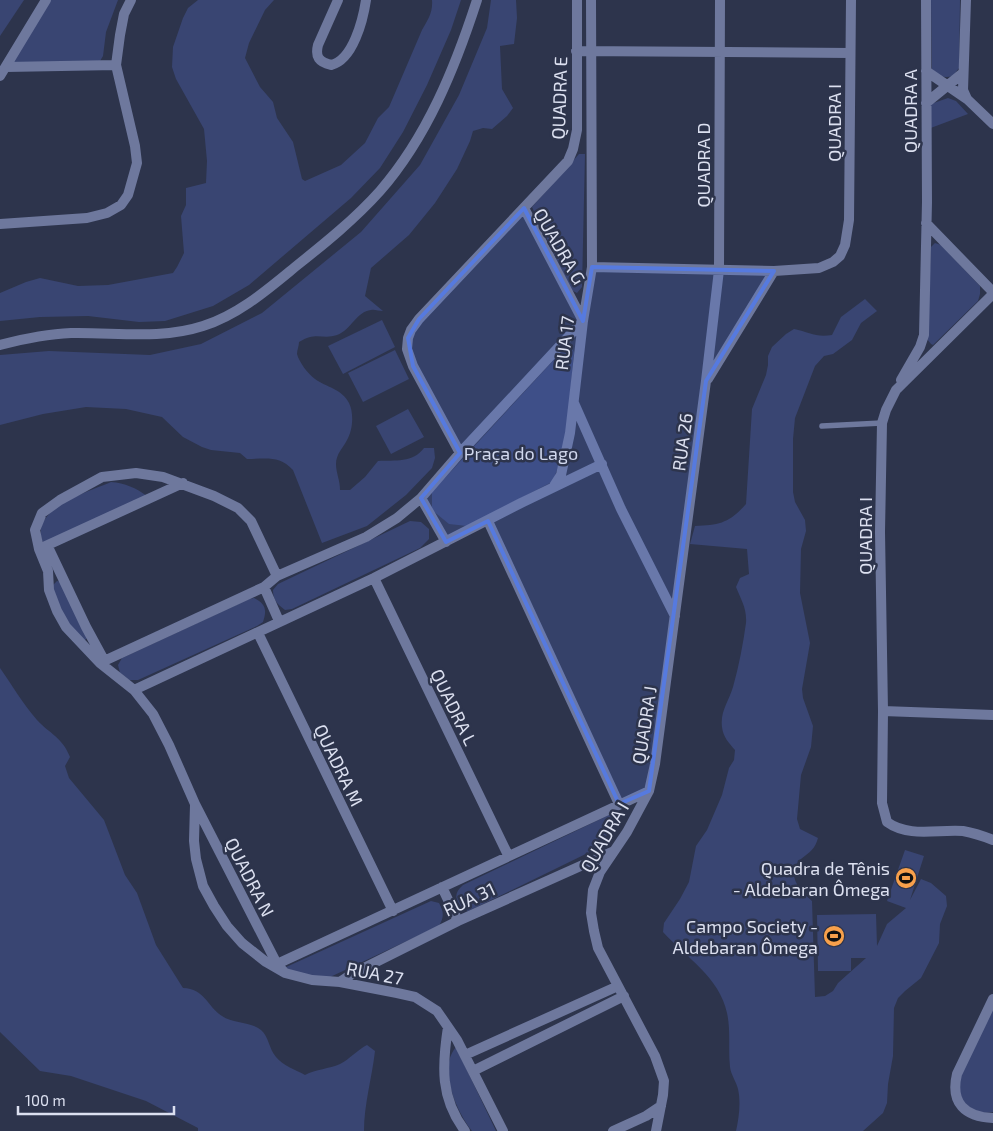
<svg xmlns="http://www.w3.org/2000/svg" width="993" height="1131" viewBox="0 0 993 1131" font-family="'Exo 2',sans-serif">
<rect width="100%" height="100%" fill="#2d344c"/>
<path fill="#394572" d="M0,0H24L0,36Z
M45,0H118L106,32L103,56L100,61L16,65L9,54Z
M198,0H274L265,10L249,43L245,58L260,87L273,102L277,118L293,142L302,179L305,181L341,165L365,143L378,118L389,107L422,30C428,19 433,13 432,0H461L451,30L427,85L403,132L380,168L351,198L249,285L213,306L165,321L139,322L88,316L40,317L0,321V293L26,282L40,278L78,286L108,285L173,273L177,267L184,253L181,216L186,205V188L206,183L207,161L204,129L176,79L172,67L173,47L183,18L188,8Z
M491,0H516L517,18L514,44L500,46L502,89L513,108L507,116L492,129L483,128L473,131L470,141L457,169L435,203L409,235L371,268L365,296L383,311C379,311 374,309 371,310C357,311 351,330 337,335C322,340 317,331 299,342C299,346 297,350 297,354C299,362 308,374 315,379C326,387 342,389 349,403C354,413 353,430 347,440C343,448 336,454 336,464C336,473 340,480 340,490H350L365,477L378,461C395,460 413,463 424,448H434L435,458L432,468L406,495L367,526L322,543L293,470C279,455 266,459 247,459L240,453L211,450L202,447L183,437L162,417L126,409L86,407L43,414L0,425V355L49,351L150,355L201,344L262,313L361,232L420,165L459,95L487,28Z
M931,0H960L959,68L953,76C944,78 937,77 932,69Z
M948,98L956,101L968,114L928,129V105Z
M579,154H585L582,287L577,293L571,290L532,207Z
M935,243L941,245L980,286V294L978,301L933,345L931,344L927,339L931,247Z
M865,299L877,311L861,323L852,340L833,354L824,356L815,366L795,418L793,439V492L795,502L805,520L806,531L801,549L800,593L810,643L802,689L803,698L813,726L811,747L801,775L797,819L800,829L818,838C815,849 810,852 801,859C785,874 799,890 812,901L815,997L825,996L833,991L838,983L866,958H851V971H818L817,915L876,914L877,946L887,924L906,908L887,901L905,850L924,856L910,900L921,879L931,883L946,896L947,906L940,924L939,943L921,978L905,991L898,998L894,1008L893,1056L888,1084L887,1103L883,1113L863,1131H736C739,1118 741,1102 738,1089C736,1081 731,1075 730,1067C728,1049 731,1031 727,1013C720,978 686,957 663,932L664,923L680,899L689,882L696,846L707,830L722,795L729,768L734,760L735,750C729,743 723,737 722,727C720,711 729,701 733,687C739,666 743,644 746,623C747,608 741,600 736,587L740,578L749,574L747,549L690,544L695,526C720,525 729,523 746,504L752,409L766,375L768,365V356L772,347L786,334L794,329C809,332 816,338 832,335L841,317Z
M382,320L395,347L343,374L328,346Z
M569,348L573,350L574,353C570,388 568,452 552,482L467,526L449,524L432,510V492L563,350Z
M395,350L409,379L363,402L348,373Z
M408,409L424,437L391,454L376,426Z
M111,482C125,483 136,488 147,496L43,543C28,509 88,492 111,482Z
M410,521L421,522L429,529V539L420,548L292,609L285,610C277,604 273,600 273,590L278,584Z
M57,581L62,582L87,638L84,641L66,622L52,586Z
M254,598C266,604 267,610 263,622L257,626L138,680H129L120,673L118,665L122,658L249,599Z
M0,668C12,685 23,704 37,720C50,734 62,737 70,757L65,766L69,778L104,820L125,875L137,893L156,945L183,988C205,989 206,1005 222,1016C233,1024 250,1021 261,1030C269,1037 269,1049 276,1057C282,1065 296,1070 305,1075C316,1069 329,1069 340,1064C350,1059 357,1050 367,1045L375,1051C372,1078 364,1104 364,1131H198V1128L146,1101L71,1076L40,1071L0,1032Z
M623,811L598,848L477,907L468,911C455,905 452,894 463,885L615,812Z
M431,901L439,903C444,912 444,917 439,926L328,978L312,977L284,968Z
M993,1009V1112C986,1114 973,1112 968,1106C963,1102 959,1097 958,1090C956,1074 985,1026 993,1009Z
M456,1047L496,1131H472C457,1112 437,1069 456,1047Z"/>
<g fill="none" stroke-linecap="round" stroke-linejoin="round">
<path stroke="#6e789d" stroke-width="5.5" d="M822,426L882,423"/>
<path stroke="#6e789d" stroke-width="10" d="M338,0L318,45C315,57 319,62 331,65C353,60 363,20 366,0
M966,0L963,90L967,99L993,124
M576,51L850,53
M6,67L116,65
M926,71L967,99
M0,76L46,0
M926,103L963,73
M926,223L993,292
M0,224L87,218L107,213L121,205L128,195L137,163L135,146L116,65L120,35L124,14L131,0
M592,267L774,271L819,268L833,262L840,256L845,245L849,220L851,0
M993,294L896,390L886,410L882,423L880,532L883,711L882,803L887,822C909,838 938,829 963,831C974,833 983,836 993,840
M708,379L774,271
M901,380L920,347L924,335L927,202L926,0
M574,403L621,509L675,616
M460,453L413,366L407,349L408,338L411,330L419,319L568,161L573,149L577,130V0
M554,486L561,475L570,433L583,321L592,267L591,0
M421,498L446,542
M488,521L619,804
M48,547L86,627L105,662
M39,549L183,483
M277,576L251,521L238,508L214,496L163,477L136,473L102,477L60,500L42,513L35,530L39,549L48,571L49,590L57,611L66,627L100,663L134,690L153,714L169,745L195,804L277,964L285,973
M374,578L508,855
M264,587L279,621
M258,633L393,911
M104,661L264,587L277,576L366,537L397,518L421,498L460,453L583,321L524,208
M134,690L374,578L521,503L602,464
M883,711L993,715
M195,805L194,841L196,859L203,886L214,906L227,926L242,943L266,962L285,973L312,980L340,982L397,993L415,997L437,1011L457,1040L503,1131
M442,887L458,921
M271,962L277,964L649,791
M340,982L352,974L458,921L614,851
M993,999L957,1074C950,1103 965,1117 993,1118
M448,1027C442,1066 440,1098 465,1131
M465,1055L618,986
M473,1071L624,996
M613,1131L646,1116L661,1106
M656,1131L663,1095L664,1081L655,1056L598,948L594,931L591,913L593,890L600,872L627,832L649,791L655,764L706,381L719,270L720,0"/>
<path stroke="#6e789d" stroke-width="10" d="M0,345C23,339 47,334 71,333C115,332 160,340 203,326C238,315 267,290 295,267C324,244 355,219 380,191C427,137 455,68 477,0"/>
</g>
<path fill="#567adf" fill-opacity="0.2" stroke="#567adf" stroke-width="4" stroke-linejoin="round" d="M524,208L583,321L592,267L774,271L706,381L649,791L619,804L488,521L446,542L421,498L460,453L413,366L408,338L419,319Z"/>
<defs>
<g id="stadium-disc" transform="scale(1.125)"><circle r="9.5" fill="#f8a04b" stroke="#2d344c"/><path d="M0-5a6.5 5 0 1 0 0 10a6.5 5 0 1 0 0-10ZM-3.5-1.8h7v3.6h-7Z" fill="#111"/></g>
</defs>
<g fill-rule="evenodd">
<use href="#stadium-disc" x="906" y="878"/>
<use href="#stadium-disc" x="834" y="936"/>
</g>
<g text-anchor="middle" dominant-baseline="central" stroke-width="5" stroke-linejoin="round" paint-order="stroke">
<g font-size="18" fill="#dce0f0" stroke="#2d344c">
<text transform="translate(559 98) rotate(-88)">QUADRA E</text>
<text transform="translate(910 111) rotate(-90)">QUADRA A</text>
<text transform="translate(834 123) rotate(-90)">QUADRA I</text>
<text transform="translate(703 165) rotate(-90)">QUADRA D</text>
<text transform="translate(560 246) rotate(60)">QUADRA G</text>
<text transform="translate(564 343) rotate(-83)">RUA 17</text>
<text transform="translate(682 442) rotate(-82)">RUA 26</text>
<text transform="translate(865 536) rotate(-90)">QUADRA I</text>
<text transform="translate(454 707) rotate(64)">QUADRA L</text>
<text transform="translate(644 725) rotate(-81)">QUADRA J</text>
<text transform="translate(339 765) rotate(64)">QUADRA M</text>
<text transform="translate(604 837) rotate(-60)">QUADRA I</text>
<text transform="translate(250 877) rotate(63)">QUADRA N</text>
<text transform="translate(469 899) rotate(-25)">RUA 31</text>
<text transform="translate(375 973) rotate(11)">RUA 27</text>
</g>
<g font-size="18" fill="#d1d8ee" stroke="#2d344c">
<text x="521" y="453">Praça do Lago</text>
</g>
<g font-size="18" fill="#dce0f0" stroke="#2d344c" text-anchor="end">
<text x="890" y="868">Quadra de Tênis<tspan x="890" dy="21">- Aldebaran Ômega</tspan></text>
<text x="818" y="926">Campo Society -<tspan x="818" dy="21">Aldebaran Ômega</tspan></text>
</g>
</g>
<path d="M18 1106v8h156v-8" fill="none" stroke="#dce0f0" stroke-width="2.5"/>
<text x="25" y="1106" font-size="15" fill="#dce0f0" stroke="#2d344c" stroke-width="4" paint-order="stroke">100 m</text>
</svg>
